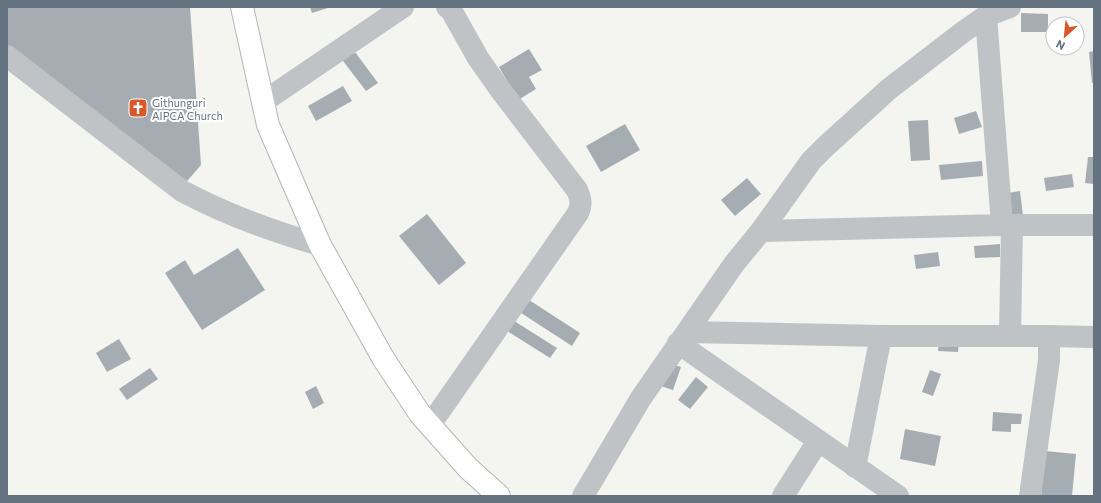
<svg xmlns="http://www.w3.org/2000/svg" width="1101" height="503" viewBox="0 0 1101 503" font-family="Commissioner,sans-serif">
<rect width="100%" height="100%" fill="#f4f4f0"/>
<path fill="#a6adb2" d="M7,7H190L201,165L182,187L7,52Z
M310,7H331L312,13Z
M1021,13L1048,14V32H1021Z
M352,48L378,83L366,91L340,57Z
M529,49L542,70L529,77L536,89L518,100L499,67Z
M1094,51V83H1092L1089,52Z
M343,86L352,101L316,121L308,106Z
M976,111L982,127L959,134L954,118Z
M928,120L930,160L911,161L908,121Z
M625,124L640,150L601,172L586,146Z
M1088,157H1094V184L1085,183Z
M982,161L983,176L941,180L939,165Z
M1072,174L1074,187L1046,191L1044,178Z
M747,178L761,194L735,216L721,200Z
M1020,191L1023,216L1007,218L1003,194Z
M427,214L466,263L439,285L399,236Z
M1000,244V257L975,258L974,246Z
M238,248L265,290L202,330L165,273L185,260L194,275Z
M938,252L940,266L916,269L914,255Z
M526,298L580,333L572,346L518,311Z
M511,319L557,348L550,358L504,329Z
M119,339L131,359L107,372L96,353Z
M939,340L959,341L958,352L938,351Z
M669,363L681,367L673,390L661,386Z
M150,368L158,379L127,400L119,389Z
M930,370L941,374L933,396L922,392Z
M696,377L708,387L690,409L678,400Z
M316,386L324,403L313,409L305,392Z
M993,412L1022,414L1021,424H1011V432L992,431Z
M905,429L941,436L935,466L900,459Z
M1045,451L1076,454L1072,496H1041Z"/>
<g fill="none" stroke-linecap="round" stroke-linejoin="round">
<g stroke="#b2b6b9" stroke-width="24">
<path id="major" d="M242,7L268,125L320,245L383,358L420,414L468,468L499,496"/>
</g>
<path stroke="#bfc3c6" stroke-width="22" d="M986,16L1002,225
M7,56L182,191C227,215 271,231 320,245
M263,102L403,7
M761,231L1002,225H1094
M687,332L881,336H1049
M1010,336L1012,225
M678,343L898,496
M430,425L578,213C582,204 581,199 577,190L499,88L478,58L451,10L447,7
M855,467L881,336
M583,496L641,398L734,264L761,231L811,161L826,146L889,89L963,32L986,16L1010,7
M783,496L818,441
M1030,496L1049,360V336L1094,337"/>
<use href="#major" stroke="#fff" stroke-width="22"/>
</g>
<defs>
<g id="church-square" transform="scale(1)"><rect x="-9" y="-9" width="18" height="18" rx="4" fill="#d8582b" stroke="#fff"/><path d="M-1.2-6h2.4v3.5h3.3v2.4h-3.3V6h-2.4V-.1h-3.3v-2.4h3.3Z" fill="#fff"/></g>
</defs>
<g fill-rule="evenodd">
<use href="#church-square" x="138" y="108"/>
</g>
<g text-anchor="middle" dominant-baseline="central" stroke-width="4" stroke-linejoin="round" paint-order="stroke">
<g font-size="11" fill="#64737f" stroke="#fff" text-anchor="start">
<text x="152" y="102">Githunguri<tspan x="152" dy="13">AIPCA Church</tspan></text>
</g>
</g>
<rect width="1101" height="503" fill="none" stroke="#64737f" stroke-width="16"/>
<g transform="translate(1065 36) rotate(207)"><circle r="19" fill="#ffffff" stroke="#c1c7cc"/>
<path d="M0-3L7 15L0 10L-7 15Z" fill="#d8582b"/>
<text y="-6" font-size="11" font-weight="bold" text-anchor="middle" fill="#64737f">N</text>
</g>
</svg>
